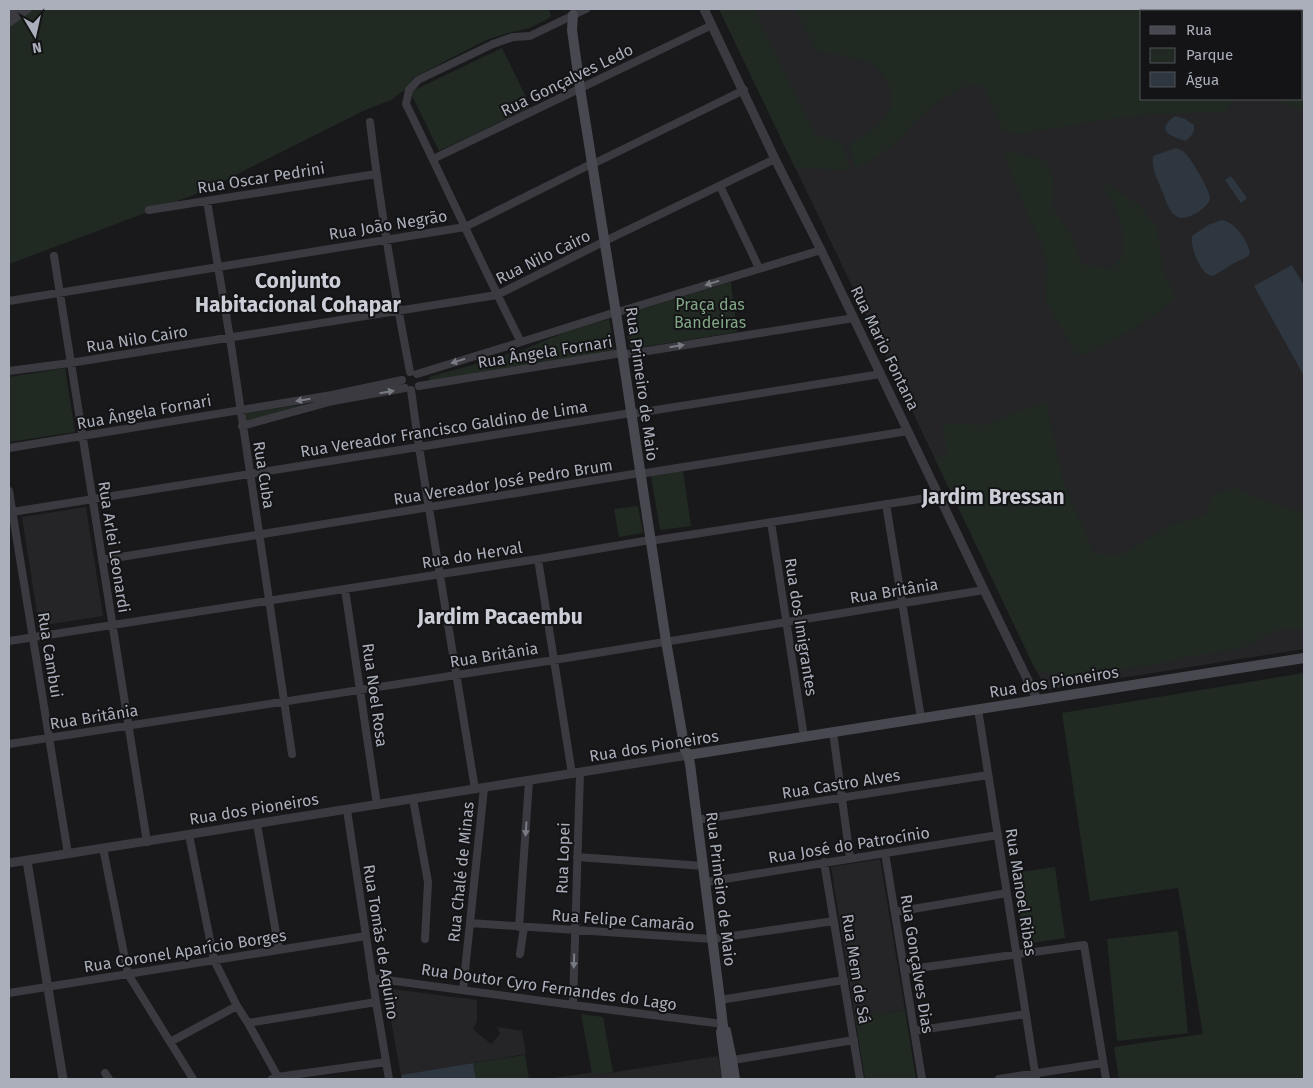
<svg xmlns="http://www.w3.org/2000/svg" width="1313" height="1088" viewBox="0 0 1313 1088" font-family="'Fira Sans',sans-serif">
<rect width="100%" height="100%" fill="#19191b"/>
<path fill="#252528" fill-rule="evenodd" d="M719,9H1304V649L1046,690ZM1142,11H1302V99H1142Z
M86,507L103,616L39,626L22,517Z
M880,859L905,1010L855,1018L831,867Z
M385,988L477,1000V1021L473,1029L491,1044L500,1034L497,1027L522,1031L526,1054L401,1075Z
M718,1056L722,1079H547L595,1072L596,1075Z"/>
<path fill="#202a22" d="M27,9H549L551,17L530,28L508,33L486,40L413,78L406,89L391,100L363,111L204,191L9,264V22Z
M719,9H754L816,136L827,137L842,143L850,170L795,168Z
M795,9H1304V110L1296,108L1275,99H1302V11H1142V99H1234L1225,112L1152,114L1110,119L1018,134L1003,130L983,87L970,84L940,100L913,123L901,138L885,151L856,169L849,145L879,125L892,106C891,98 891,89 888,83C875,54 842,57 816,51Z
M502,48L531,107L439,151L410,92Z
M1003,151L1018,153L1048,162L1054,181L1052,207L1071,234L1076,251L1083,264L1111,269L1123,256L1124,235L1114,204L1101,185L1108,184L1140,206L1157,228L1163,271L1176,298L1152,317L1121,336L1087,354H1076L1046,301L1047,268L1042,244L1026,211Z
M731,282L737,332L630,349L625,314Z
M609,319L615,352L430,384L429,377L476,364L528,348L565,332Z
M65,368L75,432L9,442V377Z
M1046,401L1063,480L1094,553L1119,556L1170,525L1206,515L1212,496L1234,487L1252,496L1304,513V628L1280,629L1243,648L1186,657L1154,665L1068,676L1044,673L1036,671L935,459L948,453L942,423L985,425Z
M306,404L247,422L245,413Z
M683,471L691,526L660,530L651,476Z
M638,506L643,533L619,537L614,509Z
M1304,673V1079H1119L1114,1047L1203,1034L1178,888L1090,901L1062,713Z
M1055,867L1065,938L1024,944L1014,873Z
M1178,931L1188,1033L1117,1041L1107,939Z
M905,1010L916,1079H865L855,1018Z
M581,1014L603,1017L613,1072L596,1075L595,1072L592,1073Z
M525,1055L529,1079H476L473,1063Z"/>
<path fill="#2e3740" d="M1175,116L1185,119L1194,125C1195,133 1191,136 1186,141C1170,136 1155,131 1175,116Z
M1176,148C1178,149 1181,150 1183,151C1190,156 1210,191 1210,198C1209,208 1185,223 1176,216C1169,212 1166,200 1163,193C1158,181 1151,168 1153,156Z
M1231,176L1247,198L1241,203L1225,180Z
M1222,220C1235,222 1248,241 1250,253L1247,257L1234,263L1213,276C1209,275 1208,275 1206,273C1198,266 1190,245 1192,236L1208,225Z
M1292,265L1304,286V376L1254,286Z
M473,1063L476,1079H402L401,1075Z"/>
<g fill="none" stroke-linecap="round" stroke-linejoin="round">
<path stroke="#3a3a40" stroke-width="8" d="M9,9L17,16
M370,122C380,206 394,289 410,372
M433,159L712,25
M720,186L759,268
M207,201L230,338L292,754
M149,210L376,174
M54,256L147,842
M9,301L465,227L593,163L597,162L744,90
M521,342C481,264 445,183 406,104L409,90L418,80L493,44L513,37L530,36L586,9
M9,371L70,363L497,295L605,241L775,159
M417,374L521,342L616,312L621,311L821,250
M419,386L622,353L629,354L854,318
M411,390L419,447L475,789
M242,426L333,401L405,388
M9,448L332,395L402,380
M9,491L68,854
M886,504L921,718
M12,512L631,413H637L881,374
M771,522L804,737
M538,559L572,774
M102,560L640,473H646L908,431
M345,589L377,805
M9,641L538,559L650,540H656L939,496
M978,709L1036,1079
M833,732L850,858
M9,744L554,660L984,590
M413,799L428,882L425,939
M347,810L376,1002L389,1079
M697,820L988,775
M257,824L279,950
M189,835L214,960L237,1006L248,1023L279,1079
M103,848L128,974L193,1079
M885,853L922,1079
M577,857L704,866
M824,862L860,1079
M706,882L998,835
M895,912L1007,893
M470,923L712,939L834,921
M519,927L529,781
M520,954L524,927
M904,970L1084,945L1106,1079
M372,978L573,1005L723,1024
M463,990L484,788
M9,993L366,936
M720,1000L844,980
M573,1005L580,773
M248,1023L376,1002
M914,1031L1026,1014
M170,1042L237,1006
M727,1061L854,1040
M105,1073L109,1079
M272,1079L277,1077L386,1062
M999,1079L1103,1063"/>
<path stroke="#3a3a40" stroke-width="9" d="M704,9L775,159L821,250L984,590L1036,697L1039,700
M9,22L27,9
M27,861L63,1079
M9,863L688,755"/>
<path stroke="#484950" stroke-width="10" d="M573,15L572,30L580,88L619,332L666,641L685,750L688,755L690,764L720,1000L723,1026L721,1032L727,1079
M688,755L1304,658
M726,1031L732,1060L735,1079"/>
</g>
<defs><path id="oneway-solid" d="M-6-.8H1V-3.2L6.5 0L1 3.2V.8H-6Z" transform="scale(1.25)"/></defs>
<g fill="#787a84">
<use href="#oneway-solid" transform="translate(712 283) rotate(163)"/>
<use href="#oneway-solid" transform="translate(677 346) rotate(-9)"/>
<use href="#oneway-solid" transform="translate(458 361) rotate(163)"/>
<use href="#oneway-solid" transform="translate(387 392) rotate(-10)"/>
<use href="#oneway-solid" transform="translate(303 400) rotate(171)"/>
<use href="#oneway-solid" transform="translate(526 829) rotate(94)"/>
<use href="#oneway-solid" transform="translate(574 961) rotate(92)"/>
</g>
<g text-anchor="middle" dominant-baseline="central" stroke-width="4" stroke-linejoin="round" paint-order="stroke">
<g font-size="16" fill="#abafbb" stroke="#141416">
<text transform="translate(567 80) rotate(-26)">Rua Gonçalves Ledo</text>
<text transform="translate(261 178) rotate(-9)">Rua Oscar Pedrini</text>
<text transform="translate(388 225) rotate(-9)">Rua João Negrão</text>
<text transform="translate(543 257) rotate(-26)">Rua Nilo Cairo</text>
<text transform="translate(137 339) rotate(-9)">Rua Nilo Cairo</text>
<text transform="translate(885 348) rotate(64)">Rua Mario Fontana</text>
<text transform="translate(545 352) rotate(-9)">Rua Ângela Fornari</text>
<text transform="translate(642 384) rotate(82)">Rua Primeiro de Maio</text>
<text transform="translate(144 412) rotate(-10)">Rua Ângela Fornari</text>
<text transform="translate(444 429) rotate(-9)">Rua Vereador Francisco Galdino de Lima</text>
<text transform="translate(264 475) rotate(81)">Rua Cuba</text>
<text transform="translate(503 482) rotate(-9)">Rua Vereador José Pedro Brum</text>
<text transform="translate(114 547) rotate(81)">Rua Arlei Leonardi</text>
<text transform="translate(472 555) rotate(-9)">Rua do Herval</text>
<text transform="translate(894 591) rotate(-9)">Rua Britânia</text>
<text transform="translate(801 627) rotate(81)">Rua dos Imigrantes</text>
<text transform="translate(50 655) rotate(81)">Rua Cambui</text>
<text transform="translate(494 655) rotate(-9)">Rua Britânia</text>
<text transform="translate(1054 682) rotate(-9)">Rua dos Pioneiros</text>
<text transform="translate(375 695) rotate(82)">Rua Noel Rosa</text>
<text transform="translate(94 717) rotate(-9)">Rua Britânia</text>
<text transform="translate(654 746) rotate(-9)">Rua dos Pioneiros</text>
<text transform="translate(841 784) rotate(-9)">Rua Castro Alves</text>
<text transform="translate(254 809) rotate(-9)">Rua dos Pioneiros</text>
<text transform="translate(849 845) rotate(-9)">Rua José do Patrocínio</text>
<text transform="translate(563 858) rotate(-88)">Rua Lopei</text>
<text transform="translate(461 872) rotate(-84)">Rua Chalé de Minas</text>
<text transform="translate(721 889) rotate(83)">Rua Primeiro de Maio</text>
<text transform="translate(1021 892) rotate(81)">Rua Manoel Ribas</text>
<text transform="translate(623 920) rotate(4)">Rua Felipe Camarão</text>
<text transform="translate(381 942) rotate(81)">Rua Tomás de Aquino</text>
<text transform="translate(185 951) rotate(-9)">Rua Coronel Aparício Borges</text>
<text transform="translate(917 964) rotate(81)">Rua Gonçalves Dias</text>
<text transform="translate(856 969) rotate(81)">Rua Mem de Sá</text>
<text transform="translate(549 987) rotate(8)">Rua Doutor Cyro Fernandes do Lago</text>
</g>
<g font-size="16" fill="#81a786" stroke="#141416">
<text x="710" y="304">Praça das<tspan x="710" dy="18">Bandeiras</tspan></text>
</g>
<g font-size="21" font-weight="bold" fill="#ccced7" stroke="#141416">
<text x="298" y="281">Conjunto<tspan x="298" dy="24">Habitacional Cohapar</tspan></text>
<text x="993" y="497">Jardim Bressan</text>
<text x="500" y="617">Jardim Pacaembu</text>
</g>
</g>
<rect width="1313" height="1088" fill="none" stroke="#abafbb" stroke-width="20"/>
<rect x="1140" y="10" width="162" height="90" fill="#141416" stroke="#505258"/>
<rect x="1150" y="26" width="25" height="8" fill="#484950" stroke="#505258"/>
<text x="1186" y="35" font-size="15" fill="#abafbb">Rua</text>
<rect x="1150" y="48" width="25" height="15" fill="#202a22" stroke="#505258"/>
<text x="1186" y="60" font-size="15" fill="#abafbb">Parque</text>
<rect x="1150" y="72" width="25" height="15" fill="#2e3740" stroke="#505258"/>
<text x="1186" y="85" font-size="15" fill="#abafbb">Água</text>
<g transform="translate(35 35) rotate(171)" stroke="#141416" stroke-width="4" paint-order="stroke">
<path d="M0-4L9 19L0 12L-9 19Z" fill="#abafbb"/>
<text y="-8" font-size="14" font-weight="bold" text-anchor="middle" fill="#abafbb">N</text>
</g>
</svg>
